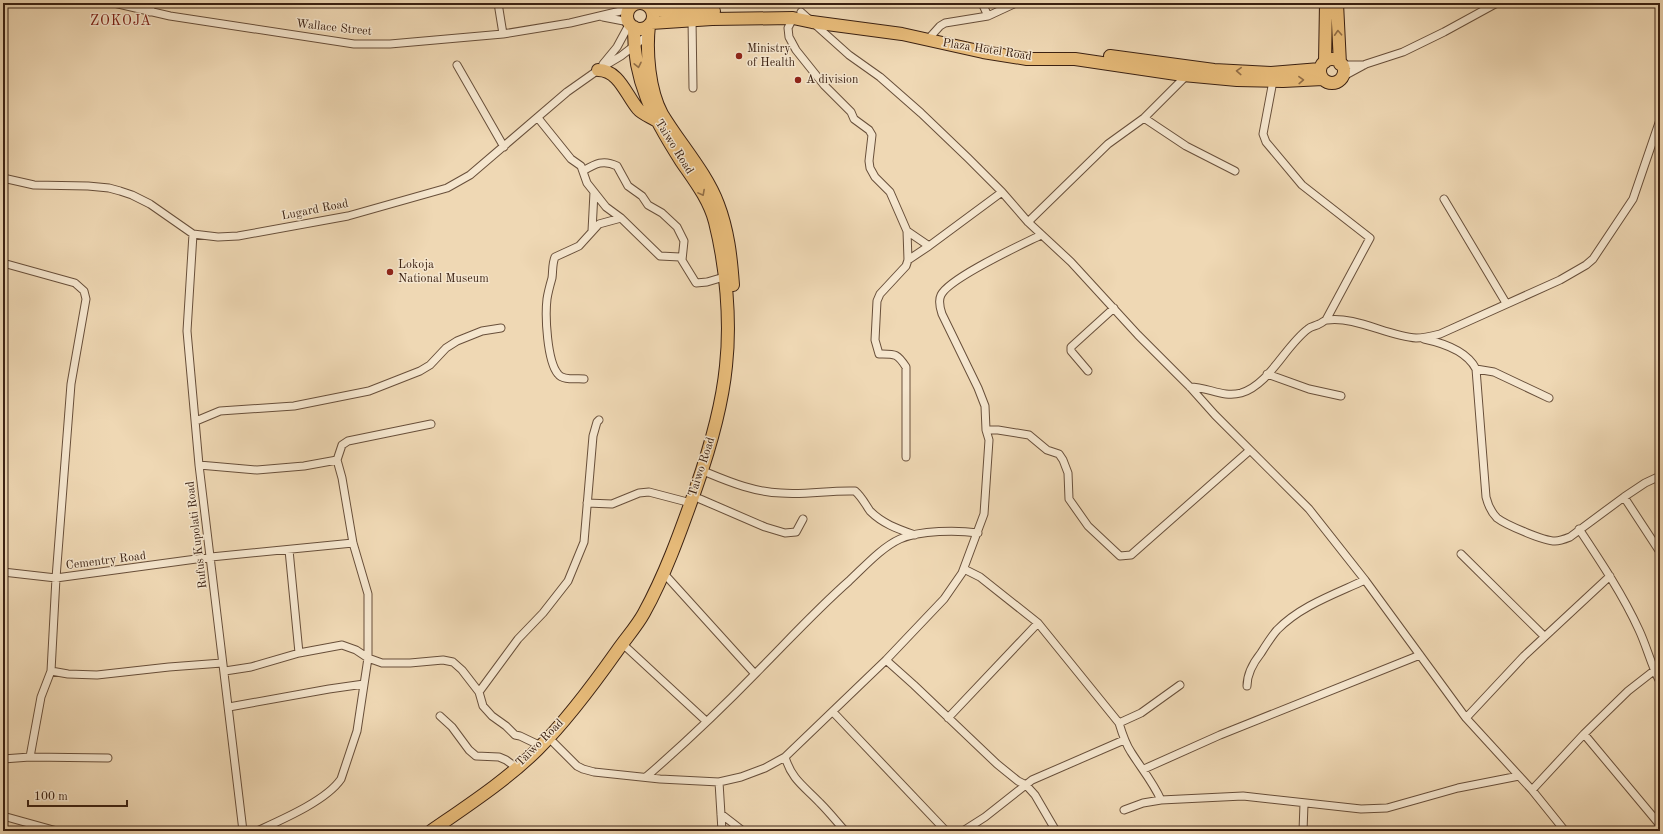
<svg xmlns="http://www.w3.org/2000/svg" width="1663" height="834" viewBox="0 0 1663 834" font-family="'Old Standard TT',serif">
<rect width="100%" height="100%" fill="#efd8b4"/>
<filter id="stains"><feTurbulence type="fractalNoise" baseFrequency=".005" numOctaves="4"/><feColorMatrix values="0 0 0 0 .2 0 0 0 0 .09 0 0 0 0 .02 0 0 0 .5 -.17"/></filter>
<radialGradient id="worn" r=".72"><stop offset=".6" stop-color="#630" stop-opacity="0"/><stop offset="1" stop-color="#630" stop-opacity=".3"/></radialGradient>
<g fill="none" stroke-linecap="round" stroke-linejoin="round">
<g stroke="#684f3a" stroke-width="9">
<path id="minor" d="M114,3L170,16L354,44H390L503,34L570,23L629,9
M498,3L503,34
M982,3L988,16
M150,12L152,3
M801,12L849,55L880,77L921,113L968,158L1002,192L1028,222L1071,262L1138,335L1190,387L1215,415L1309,509L1365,580L1466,718L1532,790L1565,831
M603,17L629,22
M793,18L788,28L789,37L796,50L824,85L851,112L854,119L869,130L872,135L869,161L870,168L875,177L890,192L907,231L908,260L906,266L880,294L877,301L875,340L879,354C895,354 897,353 906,367V457
M692,19L693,88
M931,36L940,26L945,23L988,16L1016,3
M603,64L617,47L630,23
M457,65L504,147
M1341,65H1364
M1342,77L1366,64L1403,52L1444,32L1497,3
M1273,81L1263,134L1266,142L1302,185L1370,238L1326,320
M538,118L571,159L581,166L587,183L606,207L621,218L660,256L680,257L696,283L707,282L724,277
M1144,118L1186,146L1235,171
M583,171C595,164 603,159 617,166L628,186L642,196L648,205L662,213L677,227L684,241L682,260
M3,178L34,185L88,186L109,188L120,191L132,195L150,204L193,234L218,237L238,236L348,216L447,188L470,175L567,92L601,68L621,56L648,35
M1444,199L1506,303
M1028,222L1108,144L1144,118L1187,75
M592,231L594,192
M907,231L929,246
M193,234L187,331L199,465L243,831
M908,260L929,246L1002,192
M3,263L75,283L84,291L86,299L71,384L56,578L51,671L41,697L30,757
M1424,339C1443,343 1467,351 1476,369L1486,497C1488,505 1491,512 1497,518C1506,525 1544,541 1555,541C1560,541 1565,539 1570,537L1624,497L1645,483L1660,476
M1476,369L1494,372L1549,398
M1088,371L1071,351V347L1114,308
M1267,374L1309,389L1341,396
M584,379C577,378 563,381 558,374C547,361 545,316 547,299C548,292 550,285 552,278C553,271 552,264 555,257L579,246L599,224L621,218
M1190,387C1208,387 1223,398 1241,393C1270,384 1285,346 1308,329C1311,326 1316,326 1319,324C1322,323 1324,320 1327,320C1355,316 1388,336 1416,338C1424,338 1432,336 1440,334L1560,280L1586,265L1593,259L1633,199L1660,120
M196,421L220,411L294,406L369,391L420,371L430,365L446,348L457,341L482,331L501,328
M986,430H998L1029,435L1047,450L1059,454L1063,460L1068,473L1069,499L1088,526L1120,556L1131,555L1249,451
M199,465L257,470L304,466L337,460L342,445L348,441L431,424
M708,473C732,483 755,492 781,493C806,495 830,490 855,491C862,497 865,504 870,511C883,524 898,529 915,535
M1624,497L1660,552
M700,499L765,527L785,533L796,532L803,519
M587,503L612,504L639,493L649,492L691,503
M1579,529C1601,562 1623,595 1639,630C1647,647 1651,665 1660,682
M289,550L299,653
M1461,554L1544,636
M964,569L980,577L1038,623L1119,723C1122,733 1125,743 1131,752C1141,768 1153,782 1161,800
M3,572L56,578L211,557L353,543
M668,578L755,674
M627,648L706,721
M886,660L914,685L997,764L1018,781L1026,785L1035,795L1056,831
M51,671L68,674L97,675L169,667L222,663
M225,671L251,667L299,653L342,645L356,650L368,658L382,663H410L443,660L453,662L462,670L479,692L483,706L492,716L506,726L515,735L520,736L541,746
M1247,686C1247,673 1253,663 1261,653C1266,645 1271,637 1277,630C1300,606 1335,594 1365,580
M479,692L518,639L543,613L568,581L584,542L593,436L597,422L599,420
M229,707L329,689L364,684
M833,712L946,831
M440,716L452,727L469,750L476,756L499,757L506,760L517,768
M948,718L1038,623
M1466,718L1524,656L1610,576
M1119,723L1141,713L1180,685
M1584,734L1660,825
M554,743L577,766L583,769L594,772L660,779L719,782L741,777L765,768L785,757L886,660L944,599L962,573L984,514L989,440L986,430L985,406L978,388L942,314C940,308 938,301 941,295C949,278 1021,245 1041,235
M785,757C792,780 804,786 820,803C829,812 837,822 845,831
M3,759L30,757L108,758
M1144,769L1220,735L1420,655
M646,777C684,744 721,709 756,673C787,642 816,610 849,581C864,567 882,547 900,539C920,530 958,530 978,533
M719,782L722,831
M1532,790L1584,734L1628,691L1660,666
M1124,810L1143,803L1161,800L1243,796L1361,809L1387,808L1458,788L1519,776
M721,814L743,831
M3,816L57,831
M257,831C281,820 326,801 341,779L357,731L368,658V594L353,543L342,478L337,460
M963,831L985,817L1032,780L1124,740
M1303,831L1304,804"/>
</g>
<g stroke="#684f3a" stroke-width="11">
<path id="tertiary" d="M629,3L630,7
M646,3L647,5"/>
</g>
<g stroke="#3b2112" stroke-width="14">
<path id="primary" d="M1337,3L1340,64
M627 16a13 13 0 1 1 26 0a13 13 0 1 1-26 0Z
M652,10L714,11
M651,23L712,19L793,18L812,22L902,34L983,52L1027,59H1075L1183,75L1237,80L1283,81L1323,79
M649,25C646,52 649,90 662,114C680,144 706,172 718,204C728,230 731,257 733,285
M1110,56L1214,70L1271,73L1320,69
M1320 71a12 12 0 1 1 24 0a12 12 0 1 1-24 0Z
M1325,62L1326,3
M598,70C619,70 626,95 638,109C642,114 651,117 657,121
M431,831C467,806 507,780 538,749C568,719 593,685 617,651C626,638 637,626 644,613C666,573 681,530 696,488C710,448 722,407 726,366C731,320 726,266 715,222C709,199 694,180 681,161C653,117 633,81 634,27"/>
</g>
<use href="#minor" stroke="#f5e6ce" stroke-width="7"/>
<use href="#tertiary" stroke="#f5e6ce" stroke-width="9"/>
<use href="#primary" stroke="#e8bc7a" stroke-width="12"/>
</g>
<defs><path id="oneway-chevron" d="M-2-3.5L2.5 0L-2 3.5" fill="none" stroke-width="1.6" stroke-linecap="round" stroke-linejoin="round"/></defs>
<g stroke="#926e46">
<use href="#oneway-chevron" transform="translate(1338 33) rotate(-93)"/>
<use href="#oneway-chevron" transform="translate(638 65) rotate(78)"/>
<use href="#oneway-chevron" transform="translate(1239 71) rotate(-177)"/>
<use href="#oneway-chevron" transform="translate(1301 80) rotate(-2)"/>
<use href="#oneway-chevron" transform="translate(702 193) rotate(62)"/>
</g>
<g fill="#8f2418" stroke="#f5e6ce" stroke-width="1.5">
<circle cx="739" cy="56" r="4"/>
<circle cx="798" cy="80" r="4"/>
<circle cx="390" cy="272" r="4"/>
</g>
<g text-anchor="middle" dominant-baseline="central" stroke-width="3" stroke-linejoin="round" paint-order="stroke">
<g font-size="12" fill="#3b2112" stroke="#f5e6ce">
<text transform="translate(334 28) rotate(6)">Wallace Street</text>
<text transform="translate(987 50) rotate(9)">Plaza Hotel Road</text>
<text transform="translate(674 147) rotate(58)">Taiwo Road</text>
<text transform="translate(315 210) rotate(-11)">Lugard Road</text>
<text transform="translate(702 467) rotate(-72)">Taiwo Road</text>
<text transform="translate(197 535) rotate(-97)">Rufus Kupolati Road</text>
<text transform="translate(106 561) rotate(-7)">Cementry Road</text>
<text transform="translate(540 743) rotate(-45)">Taiwo Road</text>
</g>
<g font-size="12" fill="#3b2112" stroke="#f5e6ce" text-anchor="start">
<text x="747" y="49">Ministry<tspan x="747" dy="14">of Health</tspan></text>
<text x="806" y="80">A division</text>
<text x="398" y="265">Lokoja<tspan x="398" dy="14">National Museum</tspan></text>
</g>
<g font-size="14" letter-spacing="1" fill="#7a1f14" stroke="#f5e6ce">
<text x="121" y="21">ZOKOJA</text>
</g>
</g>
<rect width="1663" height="834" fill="none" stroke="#efd8b4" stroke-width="16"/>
<rect x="4" y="4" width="1655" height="826" fill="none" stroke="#3b2112" stroke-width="2"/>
<rect x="8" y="8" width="1647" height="818" fill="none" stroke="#3b2112"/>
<path d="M28 800v6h99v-6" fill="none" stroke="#3b2112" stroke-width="2"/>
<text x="34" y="800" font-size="12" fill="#3b2112" stroke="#f5e6ce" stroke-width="3" paint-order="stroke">100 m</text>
<rect width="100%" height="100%" filter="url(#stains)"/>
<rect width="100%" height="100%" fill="url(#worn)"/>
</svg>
